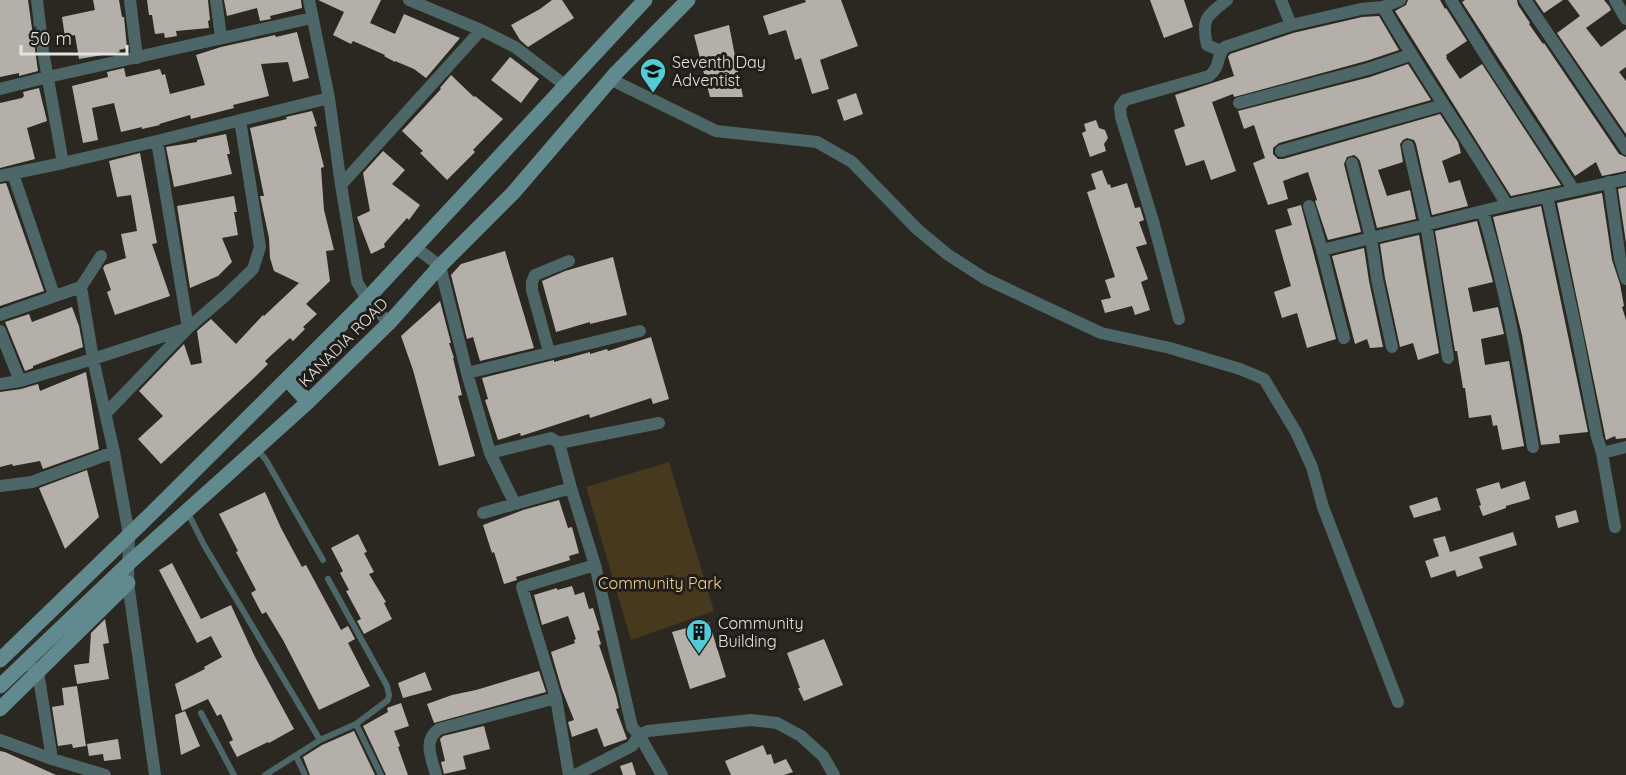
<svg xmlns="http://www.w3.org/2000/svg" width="1626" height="775" viewBox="0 0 1626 775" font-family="Quicksand,sans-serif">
<rect width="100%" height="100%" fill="#2b2822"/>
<path fill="#47391d" d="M669,462L714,611L631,640L586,487Z"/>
<path fill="#b4b0a9" d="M0,0H28L38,71L19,76V73L0,77Z
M93,0H119L122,17H124L127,48L119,50L120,52L79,59L75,35L65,37L62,17L95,10Z
M147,0H208L210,20L208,21L209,28L176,31L177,36L165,38L164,33L155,34L152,15H149Z
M224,0H301L302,8L270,16L271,19L260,21L257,8L227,16Z
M318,0H381L370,23L395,34L404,14L460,38L426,78L414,69L395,61V62L384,56L385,55L353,41L351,44L333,35L344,12Z
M552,0H562L574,18L528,47L520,40L511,25L540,9Z
M805,0H841L858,46L820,60L829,89L812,94L801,58L795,60L786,30L769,35L763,16L806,2Z
M1150,0H1184L1193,27L1164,38Z
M1408,0H1440L1445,9L1446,8L1467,41L1446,55L1447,57L1446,58L1460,79L1482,64L1561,185L1511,196L1395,11L1406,5Z
M1465,0H1517L1518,5L1530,23L1529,24L1543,44L1544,43L1619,154L1626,157V171L1602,176L1596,162L1575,176L1462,2Z
M1535,0H1563L1544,13Z
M1568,0H1604L1609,6L1611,10L1586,28L1601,47L1626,29V67L1619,72L1626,81V134L1557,33L1580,16Z
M1379,16L1399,50L1366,61L1234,97L1233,94L1212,102L1236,171L1211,180L1204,160L1186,166L1174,130L1185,126L1175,95L1234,76L1228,57L1230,54L1293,33L1362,17Z
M729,25L743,97H710L694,35Z
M297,32L309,78L293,82L288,62L261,64L269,96L233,105L234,108L191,119L190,115L159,124L160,125L142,129V127L121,132L114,103L92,108L98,140L83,143L72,86L108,77L107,72L124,68L126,77L160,69L162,75L165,74L170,94L205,85L196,55L221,47L275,35L276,37Z
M510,57L539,79L521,103L491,80Z
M1408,64L1431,100L1279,143L1273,148V154L1278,159H1283L1440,114L1458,142L1461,153L1442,161L1449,183L1460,180L1468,206L1432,215L1416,144L1414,140L1407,138L1403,140L1400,144L1403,162L1378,170L1387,196L1410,190L1416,219L1377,228L1360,161L1357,157L1354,155L1347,157L1344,164L1361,232L1328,240L1315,201L1317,200L1308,172L1283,181L1288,199L1268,205L1253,163L1265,158L1254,125L1244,129L1238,111L1370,77Z
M451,75L474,97L475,96L503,119L473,150L475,152L447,180L420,153L423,151L402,131L441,89L440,88Z
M39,88L47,121L27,128L35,159L0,168V103L22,98L24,96L23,92Z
M856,93L863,114L844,121L837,100Z
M312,111L317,126L314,127L324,167L321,168L324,210L334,250L326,251L330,281L306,304L317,314L303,327L305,329L293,341L290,338L265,361L268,364L256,376L161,464L138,439L163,416L139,391L184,344L191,365L202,363L197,331L211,319L236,344L263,315L264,316L299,283L274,271L270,258L269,238L260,196H264L250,128L287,119L286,117Z
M1096,120L1099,128L1105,130L1108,138L1104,144L1106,151L1090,157L1082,133L1086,131L1084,124Z
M226,134L230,154H227L232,174L174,187L166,147L197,142V140Z
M383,151L405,170L392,184L420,205L409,220L407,218L384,244L385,247L371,254L357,217L370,211L363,173Z
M140,153L157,243L152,244L170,296L115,315L107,292L111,290L103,268L105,265L126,258L121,234L137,231L131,195L117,197L109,161Z
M1102,170L1108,185L1110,184L1111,188L1127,183L1135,208L1140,207L1144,220L1139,222L1147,244L1136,247L1148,279L1141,282L1150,310L1135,315L1132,306L1105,313L1101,300L1111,298L1105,280L1115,277L1087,192L1096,189L1091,174Z
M6,183L44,291L0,306V184Z
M1626,187V243L1618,189Z
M1602,193L1612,260L1620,284L1624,306L1622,307L1626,320V438L1616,439L1615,436L1606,440L1557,203Z
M234,196L237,212H234L238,235L222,238L232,262L218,276L190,288L177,206Z
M1301,205L1336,339L1307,348L1297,313L1282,318L1274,292L1291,286L1275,230L1292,225L1287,209Z
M1541,206L1588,432L1559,435L1560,443L1541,445L1522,335L1493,217Z
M1477,221L1493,282L1468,288L1473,312L1498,307L1504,334L1481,339L1485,365L1509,361L1524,446L1502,450L1497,425L1493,426L1491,415L1469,418L1465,388H1463L1457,351H1455L1435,231Z
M1419,235L1439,353L1418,360L1413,343L1400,347L1385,278L1380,244Z
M1364,248L1369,281L1383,347L1370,348L1367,339L1355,344L1332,256Z
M505,251L534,348L480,361L473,337L467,339L451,275L461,264Z
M613,257L627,315L590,324V322L556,332L542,281L565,271Z
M440,301L451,343H449L454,358H453L462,395L458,396L475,456L439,466L413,370L401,336Z
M72,307L79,326L83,347L33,366V368L25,371L5,322L29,314L32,322Z
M651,337L669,399L653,404L651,398L590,418L589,414L521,436L520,433L498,440L485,400L488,399L482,378L554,360V362L590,352V354L607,349L608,351Z
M86,372L99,449L43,469L40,461L13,466L12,464L0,467V392L21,389L38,384L40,391Z
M87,470L99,517L65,549L39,488Z
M1525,481L1530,499L1506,506V508L1483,516L1479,506L1481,505L1476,489L1499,482L1501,489Z
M265,492L281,528L302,567L306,565L341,630L348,626L355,639L348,643L370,686L319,710L283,640L266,612L262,614L251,593L256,590L236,552L238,551L219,514Z
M1437,497L1441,510L1414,518L1409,506Z
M559,500L568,528L572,527L579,553L569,556L570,560L516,577L517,580L504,584L494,552L492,553L483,525L523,510Z
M1576,510L1579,522L1558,528L1555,516Z
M1513,532L1517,545L1479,557L1483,568L1457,577L1455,570L1431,578L1425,561L1439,556L1433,539L1445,536L1450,552Z
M358,534L367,552L364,553L374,572L369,574L386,602L384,603L392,619L364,634L357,621L361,619L346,591L349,590L340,573L343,571L331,548Z
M172,563L201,619L231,605L255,657L294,729L269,743L268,742L237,757L229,742L233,740L221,714L217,716L208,699L182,711L175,684L205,669L204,667L222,657L211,636L197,643L159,570Z
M572,586L575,595L584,592L589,609L593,608L600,630L597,631L601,644L599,645L616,695L619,708L616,709L627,739L604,747L597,728L572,737L568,722L574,720L562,690L551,652L575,643L574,640L576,639L568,616L542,625L534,595L557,588V590Z
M105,619L109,643L103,644L109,679L77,684L74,665L89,663L91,633Z
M709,622L726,677L690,689L672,632Z
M824,639L843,685L804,701L798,688H800L787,653Z
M539,671L546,692L434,723L427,704L452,695L476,690Z
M425,672L432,690L403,698L398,683Z
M77,686L86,746L73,748L72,744L58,746L52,707L64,705L62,688Z
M401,703L409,726L394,731L400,746L398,747L408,775H386L363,726L388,712L387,708Z
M185,711L200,746L181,755L175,715Z
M484,726L490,749L463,756L466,769L444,774L441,762L445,761L440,739L443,736Z
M354,731L375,775H310L303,757L322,745Z
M118,739L121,759L104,761L103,754L89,756L87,744Z
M763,745L767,755L771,754L774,764L786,759L793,772L784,775H731L725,761Z
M0,751L5,752L56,775H0Z
M632,762L636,775H623L620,766Z"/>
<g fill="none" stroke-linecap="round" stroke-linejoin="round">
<path stroke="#4d6769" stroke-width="6" d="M258,450L266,460L323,560
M187,511L204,545L320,740
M201,713L234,775
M356,724L381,775
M296,756L305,775
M265,775L320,740L356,724L388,700L389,695L387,686L328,579"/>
<path stroke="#4d6769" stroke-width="12" d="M130,0L137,58
M216,0L221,37
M309,0L329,98L341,185L357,282L367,299L389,323
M409,0L481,30L515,47L566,86
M1281,0L1291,25
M1451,0L1491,64L1574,190
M1525,0L1626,149
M1615,0L1626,19
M1383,7C1422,75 1467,138 1507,205L1626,179
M1221,51L1207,45C1201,18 1207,16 1227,0
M610,79L716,131L817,142L852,162L917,229L947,254L984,278L1101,333L1170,348L1240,369L1264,379L1296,432L1312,467L1323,507L1398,702
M0,89L48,77L312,18
M1239,103L1368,69L1410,55
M1408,146L1426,224L1448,358
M1281,151L1443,105
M63,163L157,141L329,98
M1352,163L1371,238L1377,279L1392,347
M13,174L54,295
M0,176L63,163L43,51L37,0
M1609,182L1620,259L1626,279
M341,185L481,30
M1547,196L1576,330L1597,437L1602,453L1615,527
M1309,206L1322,250L1344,338
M1483,212C1506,290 1519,367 1533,447
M416,248L440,266L467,373L490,453L515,504
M1322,250L1507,205
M81,287L93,359L188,328L224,297L253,269L260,247L240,120
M0,315L81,287L101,256
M1179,319L1153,221L1121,117L1120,107L1125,100L1209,76C1221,67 1216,56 1225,47L1291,25L1361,9L1383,7L1400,0
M0,331L20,381L93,359L114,452
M549,352L532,290V282L535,275L569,261
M467,373L640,331
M0,384L20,381
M106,413L188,328L157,141
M559,443L659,423
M490,453L551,438L559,443L571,488L595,565L632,727L639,735L662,775
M1602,453L1626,447
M0,486L32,482L114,452L129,535L128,583L155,775
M483,513L571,488
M25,661L38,672L52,759
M0,740L52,759L105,775
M436,775C432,759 422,740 439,729L556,698
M569,775L556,698L522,587L595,565
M575,775L632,746L639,735L648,731L751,720L777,723L801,736L823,756L834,775"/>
<path stroke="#608a8e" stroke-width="15" d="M287,379L308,402
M0,660L156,509L367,299L645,0
M0,686L129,563L308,402L389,323L440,266L513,193L616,73L688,0
M0,709L128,583"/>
</g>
<defs>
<g id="school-pin" transform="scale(1.35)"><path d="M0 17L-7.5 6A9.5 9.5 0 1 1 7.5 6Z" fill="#52cbd7" stroke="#211e19"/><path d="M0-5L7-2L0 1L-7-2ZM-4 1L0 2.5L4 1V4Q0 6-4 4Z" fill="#111"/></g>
<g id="building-pin" transform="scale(1.35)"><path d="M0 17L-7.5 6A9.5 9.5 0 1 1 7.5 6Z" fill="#52cbd7" stroke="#211e19"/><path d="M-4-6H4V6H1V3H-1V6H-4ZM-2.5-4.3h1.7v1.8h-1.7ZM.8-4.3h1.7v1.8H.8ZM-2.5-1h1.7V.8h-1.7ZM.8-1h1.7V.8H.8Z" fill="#111"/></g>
</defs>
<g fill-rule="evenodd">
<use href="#school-pin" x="653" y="71"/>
<use href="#building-pin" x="699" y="632"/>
</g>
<g text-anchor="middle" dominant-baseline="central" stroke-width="6" stroke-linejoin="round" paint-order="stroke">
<g font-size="16" fill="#e4e2de" stroke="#211e19" text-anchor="start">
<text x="672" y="62">Seventh Day<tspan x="672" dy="18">Adventist</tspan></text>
<text x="718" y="623">Community<tspan x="718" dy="18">Building</tspan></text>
</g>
<g font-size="16" fill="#e4e2de" stroke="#211e19">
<text transform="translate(343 342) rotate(-45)">KANADIA ROAD</text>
</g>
<g font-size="16" fill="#f5d08a" stroke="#211e19">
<text x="660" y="583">Community Park</text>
</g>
</g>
<path d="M21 45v9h106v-9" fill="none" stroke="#e4e2de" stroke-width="3"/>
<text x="30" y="45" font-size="18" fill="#e4e2de" stroke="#211e19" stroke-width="4.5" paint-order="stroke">50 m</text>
</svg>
